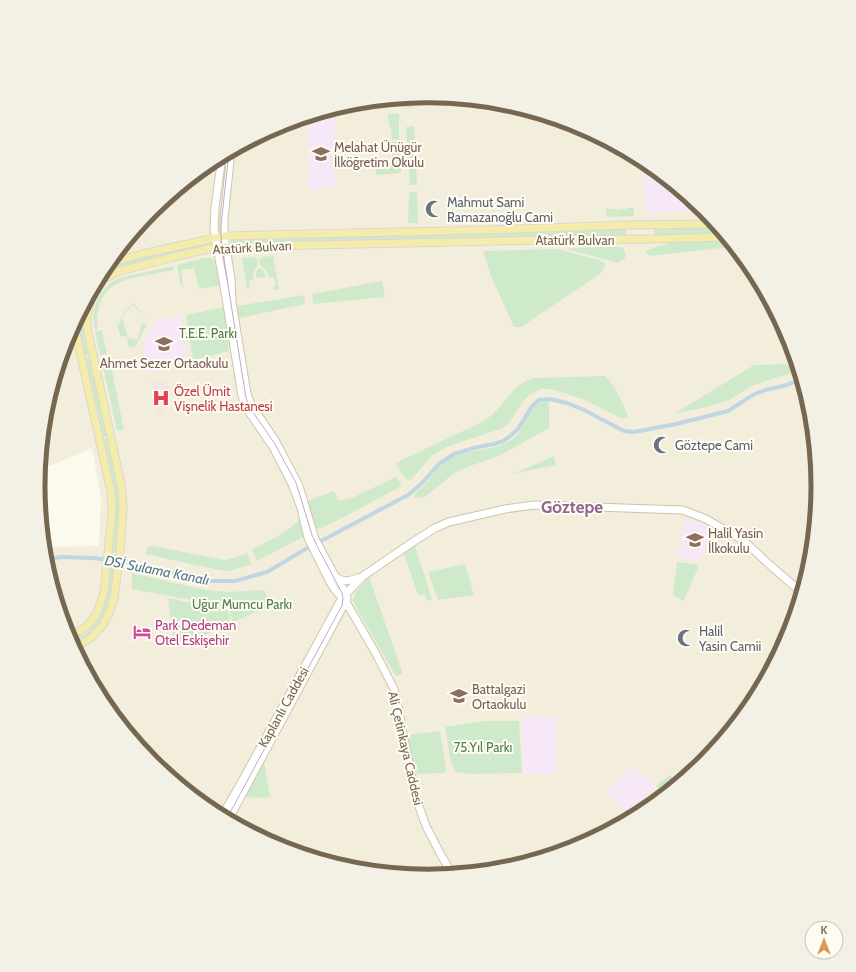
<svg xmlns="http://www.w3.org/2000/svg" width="856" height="972" viewBox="0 0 856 972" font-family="Cabin,sans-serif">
<rect width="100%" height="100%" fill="#fbfaec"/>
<path fill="#f3eedb" d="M428,96L504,104L577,126L645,162L704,210L752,270L788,337L811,410L818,486L810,562L788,635L752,703L704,762L644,810L577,846L504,869L428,876L352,868L279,846L211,810L152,762L104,702L68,635L45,562L44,547L95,546L99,547L101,498L92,448L40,470L46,410L68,337L104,269L152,210L212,162L279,126L352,103Z"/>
<path fill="#f7e8f8" d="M335,118V188L308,189V120Z
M643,161L645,162L705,211L645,213Z
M181,316L188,362L148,373L143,348L144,343L152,326L159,320Z
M684,518L709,527L712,529L711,532L712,533L700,560L678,557Z
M556,716V774H523L522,717Z
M633,766L656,786L630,814L605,792L609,787Z"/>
<path fill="#f8e4e0" d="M167,379L171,395L167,400V403L165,404L164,408L165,414L159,416L151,382L157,380L158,382H159V381Z"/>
<path fill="#cfe9cb" d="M413,97V107L407,108L406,98Z
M388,114H399V139L392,140L391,128L389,125Z
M414,126L415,145H407L406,127Z
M392,142H399L400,156H392Z
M408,153H416L417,185H410Z
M401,160V173L376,175V161Z
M409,192H417L418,223H408Z
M627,208H634V216L606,217V209H616L618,211L619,209H624L625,210Z
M654,227H718L722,233L655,236Z
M626,228V236L514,237L231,243V240Z
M728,239L729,242L730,247L649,256L646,251L658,246L679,241Z
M206,243V245L171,254L157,258L123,266L104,274L103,271L115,264Z
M590,247H621C625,250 626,253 625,258L618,263L567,249Z
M558,249L599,260L604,263L605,266L600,274L521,327H514L491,276L483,251Z
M273,256L279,289L273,290V287L276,286L274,277H269L266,270L260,265L259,259H262L261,257Z
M255,257V259H257L258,265L254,271L253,280H249L250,289H247L242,258Z
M204,258H210L218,263L222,285L199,289L194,268L181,270L183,286H181L177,265Z
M174,266V270L128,279C121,282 113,285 108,290C99,300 95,315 98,329L95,330C92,319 93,309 98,299C108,278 126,276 146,272C155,270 165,268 174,266Z
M260,268L263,270L266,277L256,278V272L258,269Z
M382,281L385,297L313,304L312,294Z
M304,295L305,304L239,318L237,306Z
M133,303L149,321L133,305C128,308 125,312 122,317L128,338L137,340L142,323L147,324L136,346L129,348L127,338L125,336L121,337L117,325L121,321V319L124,312Z
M85,305C79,320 85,339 89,355L85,356C82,343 78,330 78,317Z
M225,307L229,351L193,360L186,315Z
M102,330L107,354L100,355L95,332Z
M90,357L107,436L103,437L85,358Z
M110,360L124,430L117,431L102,362Z
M797,364L799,371L769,380L754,385L729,400L702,408L674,414L754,365Z
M605,376C614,383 623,405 628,415L627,418H620L583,399L564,393L550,389H540L529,395L523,401L510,422L503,428L449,446L432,455L411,480C403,479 400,470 396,463C418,452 441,442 463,431C471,427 481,423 488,418C504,406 513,383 534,378Z
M544,401H549V428L501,455L462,469L453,474L425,497L415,498L414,495C417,492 420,489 423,486C432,477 438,465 450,458C470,448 495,452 514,438C527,428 523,408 544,401Z
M107,438C112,460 119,481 119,503C120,520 118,537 116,553H112L115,521L116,496L104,439Z
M554,456L556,465L513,474Z
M396,477L402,486L340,519L322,528H315L308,501L334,491L339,501L352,498Z
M301,517L305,536L257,561L252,550C269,540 289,533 301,517Z
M149,546H153L224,560L233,558L247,553L252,564L229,571H224L145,554Z
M415,546L432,599L427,601L424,594L418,595L404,553Z
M677,562L699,565L684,601L673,595Z
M111,563L115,564C111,592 111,618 86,637C82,640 77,642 72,644L71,641C107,626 106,597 111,563Z
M465,564L474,595L438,600L428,572Z
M132,573L205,590L229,592L259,590L265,591L270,606L233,622L228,607L132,589Z
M369,577L403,674L396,676L358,611L353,600L356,591Z
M168,598L227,610L232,623L198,638L174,643Z
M484,721H519L522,773L470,774L456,772L451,763L445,727Z
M440,731L446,771L445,773L414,774L407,735Z
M264,761L270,797L255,798L244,796Z
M670,775L678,783L665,793L656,786Z"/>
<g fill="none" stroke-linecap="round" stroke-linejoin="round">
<path stroke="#c1d6e4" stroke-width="4" d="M319,542L408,495L421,484L439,464L454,454L474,448L494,444L503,441L509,437L518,429L532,406L539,400L550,399L567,403L584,410L624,431L634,432L676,424L728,411L753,395L765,390L787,385L801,379
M45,559L62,557L93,558L127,562L209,581H235L267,572L309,547"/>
<g stroke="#cec5ae" stroke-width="9">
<path id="secondary" d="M222,156L215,208L214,228L217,248L223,280L242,396L247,409L273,447L292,484L301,508L308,538L330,582L335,590L346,602L375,652L394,689L399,711L403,734L416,798L426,826L441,855L452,874
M337,578C345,583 352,580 361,577
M223,816L226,809L241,783L342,598L363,576L416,540L435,528L449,522L505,509L534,505L566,506L682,510L688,512L706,519L744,541L771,566L801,592
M230,820L232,813L347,599L346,593L336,578L315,539L299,486L289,467L276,442L251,404L247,394L232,302L231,278L224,236V219L231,151"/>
</g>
<g stroke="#dbd7d2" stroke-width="9">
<path id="primary" d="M107,265L113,262L142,254L224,236L489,230L627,225L715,224
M69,637L87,626L96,615L104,593L112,512L111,492L74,325
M74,647L91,638L103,625L111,609L114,598L120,553L123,505L121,484L87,327V315L92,296L104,279L117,272L173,257L208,249L225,247L546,240L653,239L725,237"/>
</g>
<use href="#secondary" stroke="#fff" stroke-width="7"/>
<use href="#primary" stroke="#f4ecab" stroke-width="7"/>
<path stroke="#c0aac6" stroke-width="1" d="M227,819L232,809L339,611L342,606L343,599L342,593L318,548L312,535L302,502L296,483L275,444L250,408L246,398L225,266L221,236V225L229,152"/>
</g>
<defs>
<g id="school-bare" transform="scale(1.38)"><path d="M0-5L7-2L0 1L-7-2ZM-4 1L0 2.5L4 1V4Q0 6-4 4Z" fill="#8d6e63" stroke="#fefcf3" stroke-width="2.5" paint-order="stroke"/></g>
<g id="mosque-bare" transform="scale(1.38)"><path d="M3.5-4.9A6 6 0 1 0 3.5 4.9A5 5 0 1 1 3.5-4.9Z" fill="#6b7280" stroke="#fefcf3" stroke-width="2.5" paint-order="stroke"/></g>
<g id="hospital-bare" transform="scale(1.38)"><path d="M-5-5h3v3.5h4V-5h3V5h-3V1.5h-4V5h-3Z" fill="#e0444e" stroke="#fefcf3" stroke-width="2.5" paint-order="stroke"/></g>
<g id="hotel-bare" transform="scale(1.38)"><path d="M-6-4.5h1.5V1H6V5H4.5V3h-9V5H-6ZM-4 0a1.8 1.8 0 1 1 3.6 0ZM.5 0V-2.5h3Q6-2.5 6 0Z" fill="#d1479c" stroke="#fefcf3" stroke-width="2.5" paint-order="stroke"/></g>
</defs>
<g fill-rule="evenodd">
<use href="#school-bare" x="321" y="154"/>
<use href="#mosque-bare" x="434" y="209"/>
<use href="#school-bare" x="164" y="344"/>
<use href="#hospital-bare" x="161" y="398"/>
<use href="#mosque-bare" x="662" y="445"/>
<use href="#school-bare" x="695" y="540"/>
<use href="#hotel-bare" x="142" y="632"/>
<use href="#mosque-bare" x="686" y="638"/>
<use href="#school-bare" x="459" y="696"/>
</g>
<g text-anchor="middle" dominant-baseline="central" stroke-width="4" stroke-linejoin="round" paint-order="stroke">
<g font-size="13" fill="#785e54" stroke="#fefcf3" text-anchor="start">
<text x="334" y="147">Melahat Ünügür<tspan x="334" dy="15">İlköğretim Okulu</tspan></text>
<text x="164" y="363" text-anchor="middle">Ahmet Sezer Ortaokulu</text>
<text x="708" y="533">Halil Yasin<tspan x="708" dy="15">İlkokulu</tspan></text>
<text x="472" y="689">Battalgazi<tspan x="472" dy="15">Ortaokulu</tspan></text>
</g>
<g font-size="13" fill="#5b616d" stroke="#fefcf3" text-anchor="start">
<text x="447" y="202">Mahmut Sami<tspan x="447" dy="15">Ramazanoğlu Cami</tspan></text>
<text x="675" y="445">Göztepe Cami</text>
<text x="699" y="631">Halil<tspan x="699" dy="15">Yasin Camii</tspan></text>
</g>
<g font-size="13" fill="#766750" stroke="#fefcf3">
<text x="575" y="240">Atatürk Bulvarı</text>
<text transform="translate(252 247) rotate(-3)">Atatürk Bulvarı</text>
<text transform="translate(283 707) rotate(-61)">Kaplanlı Caddesi</text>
<text transform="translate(406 748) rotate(77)">Ali Çetinkaya Caddesi</text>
</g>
<g font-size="13" fill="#4d804c" stroke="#fefcf3">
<text x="208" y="333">T.E.E. Parkı</text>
<text x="242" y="604">Uğur Mumcu Parkı</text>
<text x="483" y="747">75.Yıl Parkı</text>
</g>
<g font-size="13" fill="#be3a42" stroke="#fefcf3" text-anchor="start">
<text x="174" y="391">Özel Ümit<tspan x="174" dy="15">Vişnelik Hastanesi</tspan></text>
</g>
<g font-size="13" fill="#b23c85" stroke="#fefcf3" text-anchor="start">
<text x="155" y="625">Park Dedeman<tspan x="155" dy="15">Otel Eskişehir</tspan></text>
</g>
<g font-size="14" font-style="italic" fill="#527894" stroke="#fefcf3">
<text transform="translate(157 570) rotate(11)">DSİ Sulama Kanalı</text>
</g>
<g font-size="17" font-weight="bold" fill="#8d6890" stroke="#fefcf3">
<text x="572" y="507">Göztepe</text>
</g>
</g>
<path d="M0 0H856V972H0ZM45 486a383 383 0 1 1 766 0a383 383 0 1 1-766 0Z" fill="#f3f0e6" fill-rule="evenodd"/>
<path fill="none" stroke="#766750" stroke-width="5" d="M45 486a383 383 0 1 1 766 0a383 383 0 1 1-766 0Z"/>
<g transform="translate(824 940)"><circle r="19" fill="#fefcf3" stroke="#c8c0b2"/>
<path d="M0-3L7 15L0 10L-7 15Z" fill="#da9a5c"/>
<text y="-6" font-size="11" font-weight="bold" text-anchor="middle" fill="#766750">K</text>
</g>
</svg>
